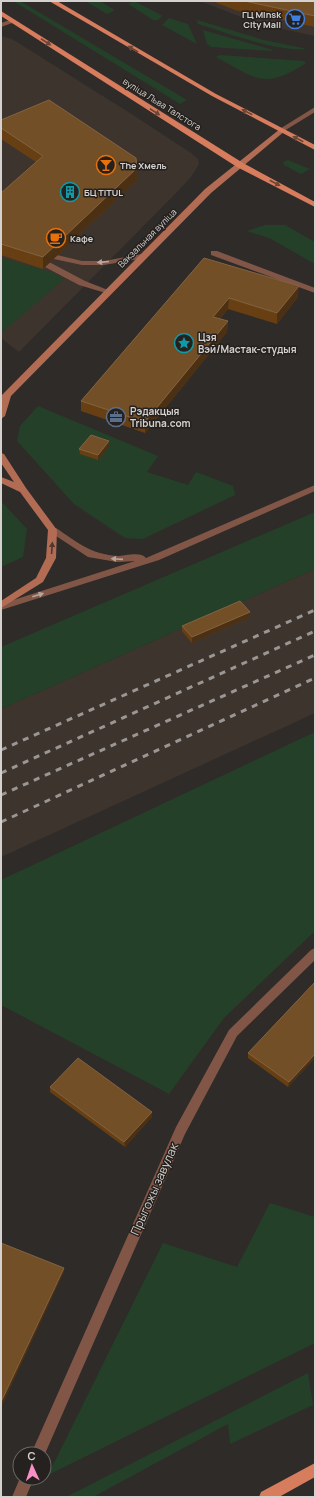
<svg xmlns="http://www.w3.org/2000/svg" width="316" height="1498" viewBox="0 0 316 1498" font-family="Manrope,sans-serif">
<rect width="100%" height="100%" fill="#2f2b28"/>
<path fill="#3e342e" d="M200,1H315V36L259,24Z
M1,36L12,39L133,115L191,153L198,159L199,164L191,177L175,194L19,352L1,338Z
M315,569V713L1,857V709Z"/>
<path fill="#244029" d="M13,1H20L187,100L180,104Z
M85,1H100L113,9L114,11L107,14Z
M134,1L161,15L162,16L158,20H153L128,4Z
M169,18L188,24L197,44L162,25Z
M197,20L264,40L307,49C276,52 228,33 198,24Z
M203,30L273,50V51L211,47L207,44Z
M220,55L304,61L306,63C265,90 256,79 216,57Z
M288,160L310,169L301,174L284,165L283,162Z
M265,225H285L315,242V264L271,239L247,231Z
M1,258L54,273L64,279L1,333Z
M38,406L158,456L147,472L188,485L196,472L233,486L235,495L143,539L125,538L74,504L17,441L20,426Z
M1,501L27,529L23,557L1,567Z
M315,512V569L1,709V647Z
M315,732V931L224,1018L169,1094L1,1005V880Z
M270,1203L315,1217V1343L48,1475L163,1243L237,1267Z
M308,1373L313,1405L230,1444L228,1424L93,1497H66Z"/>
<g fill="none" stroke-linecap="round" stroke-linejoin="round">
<path fill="#825647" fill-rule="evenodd" d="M211,251H217L315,288V293L211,255Z
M142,254L146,256L145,258L104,265H82L54,259L53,257L57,255L82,261H104Z
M45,263H51L85,281L113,292L109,294L79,285L45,267Z
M315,485V491L159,560L1,610V604L135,561L117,562L88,557L50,532L49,530L50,528H56C77,542 90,554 117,556C125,556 141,551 146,558Z
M315,948V960L237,1036L185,1134L44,1456V1454H31L176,1127L229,1030L311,950Z
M20,1478H34L26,1497H12Z"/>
<path fill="#825647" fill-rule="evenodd" d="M13,19L16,21L15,22L1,27V23Z
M315,107V112L284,131L278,130Z"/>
<path fill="#b26c54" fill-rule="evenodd" d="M280,129L286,130L211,193L11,396L5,416L1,419V396L205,189Z
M1,453L4,454L26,488L57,530L56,558L43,582L1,608V601L36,578L46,558L48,530L20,492L1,483V477L14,482L1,463Z"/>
<path fill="#d77d5d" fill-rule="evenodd" d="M49,1H57L216,94L315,145V150L212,96Z
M1,11L243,163L315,202V207L237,167L1,16Z
M315,1463V1477L279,1497H259L261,1492Z"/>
<path stroke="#999694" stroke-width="3" stroke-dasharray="6 6" stroke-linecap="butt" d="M1,750L315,610
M1,773L315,631
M1,795L315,655
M1,822L315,678"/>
</g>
<path fill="#673f13" d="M212,1H315V27L235,10Z
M1,120L137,180L43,269L1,255V193L36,162L1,139Z
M204,258L298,297L277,324L228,309L220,319L228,321L227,332L145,433L81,411V401Z
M109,447L98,460L80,454L79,449Z
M250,612V617L192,643L182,631V626Z
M315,982V1058L288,1087L248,1058V1053Z
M50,1087L152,1117L125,1147L50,1092Z"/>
<path fill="#4c3013" d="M1,89L2,100L1,101Z
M137,168V180L43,269V257Z
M299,286L298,297L277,324V313Z
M229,298L228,309L213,327V317Z
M228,321L227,332L145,433V422Z
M109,441V447L98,460V455Z
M250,612V617L192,643V637Z
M315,1054V1058L288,1087L289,1082Z
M152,1112V1117L125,1147L124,1142Z
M64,1268V1272L1,1408V1402Z"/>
<path fill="#734f27" stroke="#826342" d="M244,1H315V16Z
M49,100L136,158L137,168L43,257L1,244V193L43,156L1,128V120Z
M204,258L299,286L277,313L229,298L213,317L228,321L145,422L81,401Z
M91,435L109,441L98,455L79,449Z
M240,601L250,612L192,637L182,626Z
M315,982V1054L289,1082L248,1053Z
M78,1058L152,1112L124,1142L50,1087Z
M1,1243L64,1268L1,1402Z"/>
<defs><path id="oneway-solid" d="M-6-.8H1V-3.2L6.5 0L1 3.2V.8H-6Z"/></defs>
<g fill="#6c4637">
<use href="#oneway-solid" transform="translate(46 42) rotate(33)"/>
<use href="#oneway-solid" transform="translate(133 49) rotate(-150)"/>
<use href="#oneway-solid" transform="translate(155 112) rotate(33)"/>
<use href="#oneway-solid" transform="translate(247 112) rotate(-153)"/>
<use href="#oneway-solid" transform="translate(298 139) rotate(-152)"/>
<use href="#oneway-solid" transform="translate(275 183) rotate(28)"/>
</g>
<g fill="#b7a69f">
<use href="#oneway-solid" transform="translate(103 262) rotate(175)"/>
<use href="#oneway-solid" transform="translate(117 559) rotate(-176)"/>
<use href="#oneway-solid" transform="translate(38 595) rotate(-18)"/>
</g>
<use fill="#4f382e" href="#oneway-solid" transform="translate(52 548) rotate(-86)"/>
<defs>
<g id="supermarket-ring" transform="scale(1)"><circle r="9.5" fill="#25211e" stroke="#3f7fe0" stroke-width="1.5"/><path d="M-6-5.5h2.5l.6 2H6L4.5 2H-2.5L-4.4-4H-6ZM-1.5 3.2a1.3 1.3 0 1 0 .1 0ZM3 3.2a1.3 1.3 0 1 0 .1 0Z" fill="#3f7fe0"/></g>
<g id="bar-ring" transform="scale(1)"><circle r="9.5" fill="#25211e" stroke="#e8710a" stroke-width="1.5"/><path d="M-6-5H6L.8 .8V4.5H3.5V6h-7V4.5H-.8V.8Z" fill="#e8710a"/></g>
<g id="building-ring" transform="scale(1)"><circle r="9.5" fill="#25211e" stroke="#0f9aa8" stroke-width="1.5"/><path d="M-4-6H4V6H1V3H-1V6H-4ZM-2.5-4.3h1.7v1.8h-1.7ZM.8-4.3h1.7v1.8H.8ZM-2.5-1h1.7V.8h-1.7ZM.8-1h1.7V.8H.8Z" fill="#0f9aa8"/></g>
<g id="cafe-ring" transform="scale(1)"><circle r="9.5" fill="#25211e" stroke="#e8710a" stroke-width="1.5"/><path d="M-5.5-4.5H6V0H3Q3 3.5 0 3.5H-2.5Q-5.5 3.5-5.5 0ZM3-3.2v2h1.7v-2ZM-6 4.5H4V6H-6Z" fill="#e8710a"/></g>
<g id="sight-ring" transform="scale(1)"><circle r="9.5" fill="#25211e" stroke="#0f9aa8" stroke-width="1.5"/><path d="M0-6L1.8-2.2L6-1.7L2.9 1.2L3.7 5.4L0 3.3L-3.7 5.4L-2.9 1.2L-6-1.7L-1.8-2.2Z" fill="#0f9aa8"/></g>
<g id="office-ring" transform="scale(1)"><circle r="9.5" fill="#25211e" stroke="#5c6f8a" stroke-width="1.5"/><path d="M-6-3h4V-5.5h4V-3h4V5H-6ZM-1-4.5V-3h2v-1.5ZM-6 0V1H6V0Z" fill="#5c6f8a"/></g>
</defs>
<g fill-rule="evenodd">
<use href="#supermarket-ring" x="295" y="19"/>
<use href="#bar-ring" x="106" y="165"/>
<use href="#building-ring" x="70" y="192"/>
<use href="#cafe-ring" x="56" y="238"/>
<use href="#sight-ring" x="184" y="343"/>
<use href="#office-ring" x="116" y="417"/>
</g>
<g text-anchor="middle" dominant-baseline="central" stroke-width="3" stroke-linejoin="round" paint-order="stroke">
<g font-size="9" font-weight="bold" fill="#d4d1cf" stroke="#25211e" text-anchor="start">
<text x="281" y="14" text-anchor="end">ГЦ Minsk<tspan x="281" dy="10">City Mall</tspan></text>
<text x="120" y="165">The Хмель</text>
<text x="84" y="192">БЦ TITUL</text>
<text x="70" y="238">Кафе</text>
</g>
<g font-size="9" fill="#d4d1cf" stroke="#25211e">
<text transform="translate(162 104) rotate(32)">вуліца Льва Талстога</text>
<text transform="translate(147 238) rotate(-45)">Вакзальная вуліца</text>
</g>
<g font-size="10" font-weight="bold" fill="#d4d1cf" stroke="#25211e" text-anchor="start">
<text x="198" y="337">Цзя<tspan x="198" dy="12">Вэй/Мастак-студыя</tspan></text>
<text x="130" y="411">Рэдакцыя<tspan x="130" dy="12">Tribuna.com</tspan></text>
</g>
<g font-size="12" fill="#d4d1cf" stroke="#25211e">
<text transform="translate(154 1189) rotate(-66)">Прыгожы завулак</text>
</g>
</g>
<rect width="316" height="1498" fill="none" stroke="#d4d1cf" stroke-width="4"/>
<g transform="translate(32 1466) rotate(357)"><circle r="19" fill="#25211e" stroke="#6b6765"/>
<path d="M0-3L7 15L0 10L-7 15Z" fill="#fa8fc7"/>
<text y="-6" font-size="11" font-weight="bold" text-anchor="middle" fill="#d4d1cf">С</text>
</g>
</svg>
